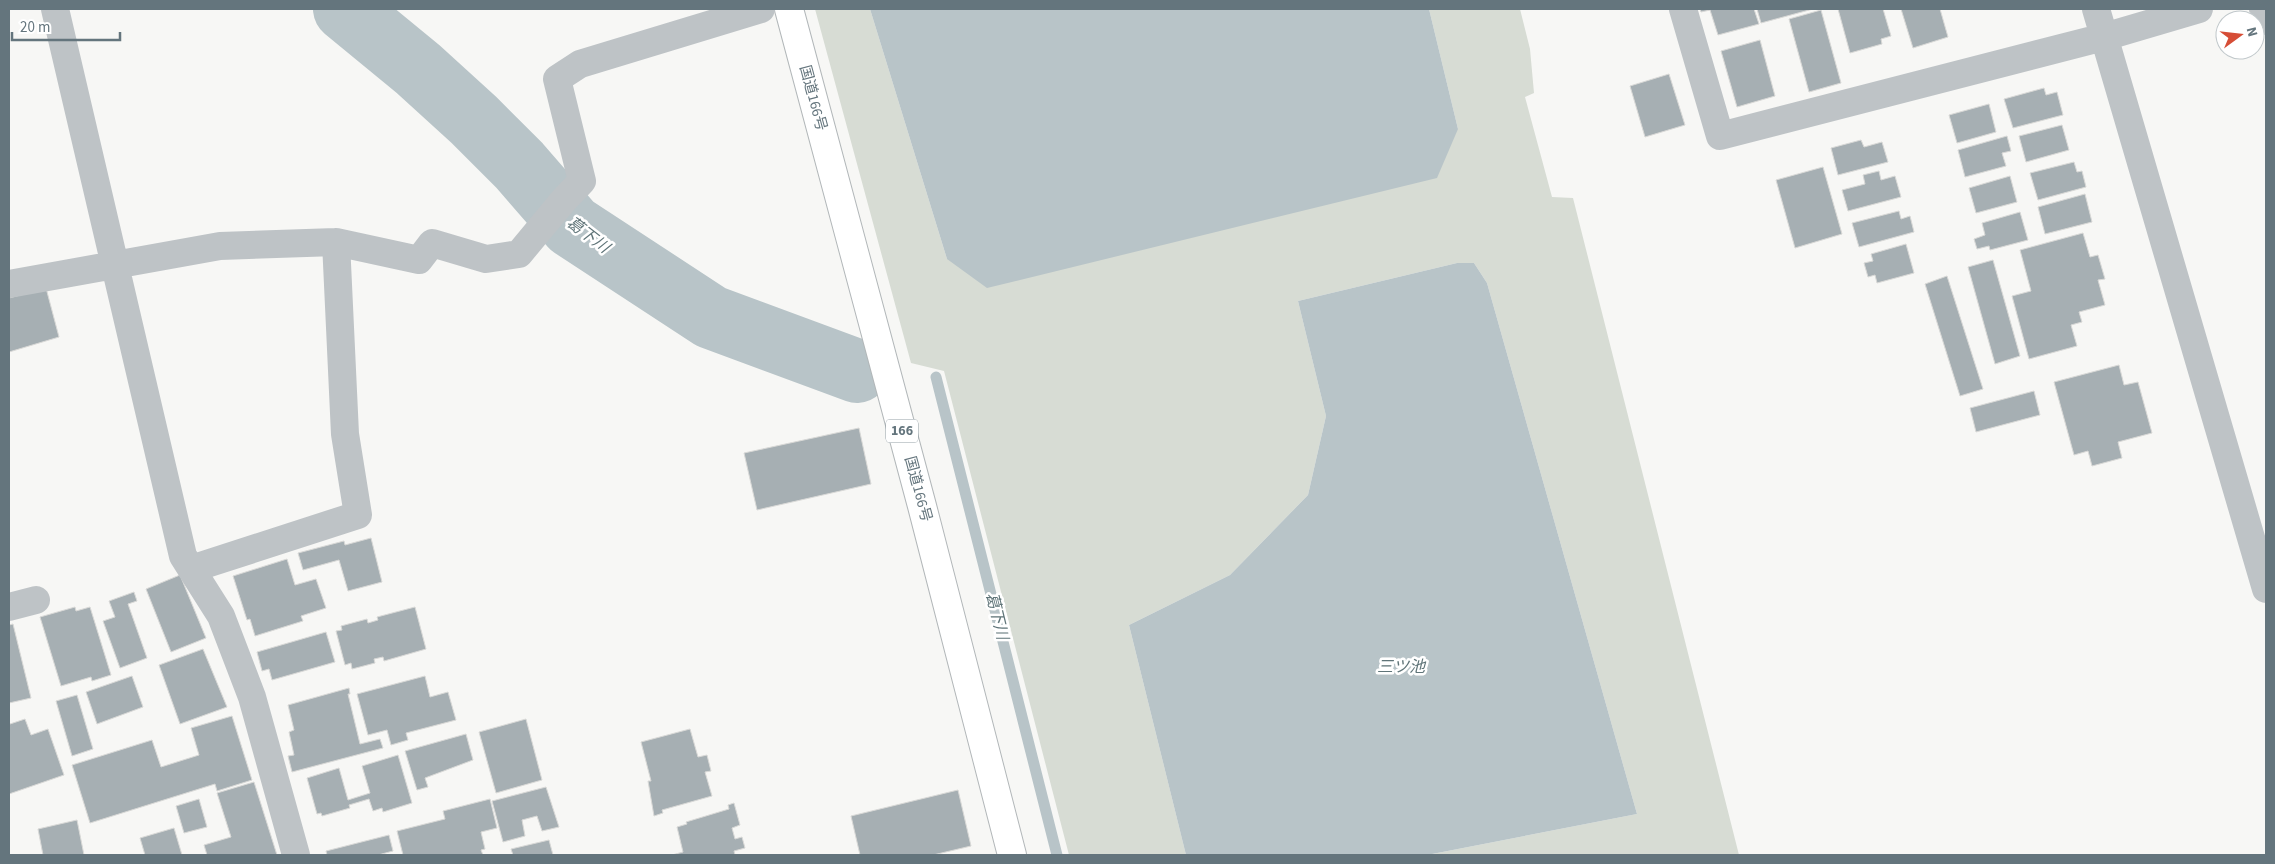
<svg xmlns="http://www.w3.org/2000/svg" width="2275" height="864" viewBox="0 0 2275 864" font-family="'Source Sans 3','Noto Sans JP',sans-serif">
<rect width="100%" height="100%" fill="#f7f7f5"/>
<path fill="#d7dcd4" d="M815,9H870L947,259L1458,129L1429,9H1520L1530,49L1534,93L1525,97L1552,197L1573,198L1739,855H1427L1637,814L1487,283L1474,263H1457L1298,301L1326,416L1308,495L1230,575L1129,625L1186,855H1069L944,371L911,363Z"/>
<path fill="#b8c4c8" d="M870,9H1429L1458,129L1437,178L987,288L947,259Z
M1457,263H1474L1487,283L1637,814L1427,855H1186L1129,625L1230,575L1308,495L1326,416L1298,301Z"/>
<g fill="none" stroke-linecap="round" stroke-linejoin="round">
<path stroke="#b8c4c8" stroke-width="11" d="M936,377L1057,855"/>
<path stroke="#b8c4c8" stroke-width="64" d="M345,9L418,69L474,120L519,165L572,226L711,317L857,371"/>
</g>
<path fill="#a6afb3" stroke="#d9d9d7" d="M1700,9H1754L1759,24L1718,35L1710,10L1701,12Z
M1757,9H1813L1761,23Z
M1838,9H1883L1891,36L1881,39L1882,44L1850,53Z
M1901,9H1940L1948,37L1913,48Z
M1821,10L1841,83L1809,92L1789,19Z
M1760,40L1775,96L1737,107L1721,51Z
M1669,74L1685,125L1645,137L1630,86Z
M2044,88L2046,95L2057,92L2063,115L2013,128L2004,99Z
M1989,104L1996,132L1957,143L1949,115Z
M2062,125L2069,150L2026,162L2019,136Z
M2007,136L2011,151L2002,153L2006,166L1965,177L1958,150Z
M1861,140L1864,147L1882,142L1888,162L1838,175L1831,148Z
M2074,162L2077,172L2082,171L2086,187L2038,200L2030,173Z
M1823,167L1842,234L1795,248L1776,180Z
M1879,171L1881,180L1895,176L1901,197L1848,211L1842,190L1865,184L1863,175Z
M2010,176L2017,202L1976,213L1969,188Z
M2085,194L2092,222L2045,234L2038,207Z
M1899,211L1901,219L1910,216L1914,232L1859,247L1852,223Z
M2020,212L2028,240L1990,250L1989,246L1977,249L1974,239L1985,235L1982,223Z
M2083,233L2090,257L2098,255L2105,279L2098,280L2105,305L2079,312L2082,322L2071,325L2077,346L2029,359L2012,296L2031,291L2020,250Z
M1906,244L1914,273L1877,283L1875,275L1868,277L1864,263L1873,261L1871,254Z
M1993,260L2020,356L1995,364L1968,267Z
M1947,276L1983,389L1960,396L1925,284Z
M46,288L59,337L9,352V298Z
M2119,365L2124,385L2138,382L2152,433L2118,442L2122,458L2092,466L2088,451L2074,455L2054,382Z
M2034,391L2040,415L1976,432L1970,408Z
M859,428L871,484L757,510L744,453Z
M371,538L382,582L348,591L339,560L303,570L298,553L344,541L345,545Z
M287,559L295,585L316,579L326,608L301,616L303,621L255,636L250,619L247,620L233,576Z
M180,575L206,638L171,652L146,589Z
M134,592L137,601L128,604L147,658L120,668L103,621L115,617L109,601Z
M75,607L76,611L90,607L111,675L92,681L91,677L61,686L40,617Z
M415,607L426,649L384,661L383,657L374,659L375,663L352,669L351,663L345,665L336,631L342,630L341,626L367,619L368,623L378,620L377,617Z
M13,624L31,698L9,703V625Z
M326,632L335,662L272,680L269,669L262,671L257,652Z
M203,649L227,707L180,724L159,665Z
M132,676L143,707L97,724L86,692Z
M425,676L430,697L448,692L456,720L406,733L408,740L391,745L387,730L368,735L357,694Z
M349,688L350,694H348L360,744L380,739L383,748L292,772L288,756L294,755L289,732L294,730L288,705Z
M77,695L93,749L72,756L56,701Z
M232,716L252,780L217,791L215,784L90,823L72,765L152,740L161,767L199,755L191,728Z
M25,719L31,735L48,729L64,775L9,794V722L10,724Z
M526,719L542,780L496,793L479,732Z
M690,729L698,757L707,755L711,771L705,772L712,796L662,810L663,813L654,816L648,781H651L641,742Z
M466,734L473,760L425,778L428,787L417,790L405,751Z
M398,755L412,803L383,812L382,808L373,811L369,799L349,805L350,808L322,816L321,813L317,814L307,778L339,768L348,800L370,793L362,766Z
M254,782L277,855H207L204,845L231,837L217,793Z
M546,787L559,827L542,831L537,816L522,820L525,836L503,842L492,801Z
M958,790L971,846L933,855H860L851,816Z
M199,799L207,827L184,833L176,806Z
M490,799L497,828L481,832L485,849L481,850L483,855H403L397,831L445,819L443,811Z
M734,803L740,825L732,828L735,839L742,837L745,848L734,851L735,855H672L683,852L677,827L687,824L686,822L729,809L728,805Z
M77,820L84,855H43L38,829Z
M174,828L182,855H145L140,838Z
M389,835L393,851L378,855H327L326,851Z
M549,840L553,855H513L511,849Z"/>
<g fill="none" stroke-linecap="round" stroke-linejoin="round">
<g stroke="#b2b7b9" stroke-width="30">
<path id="highway" d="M789,9L922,506L1012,855"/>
</g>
<path stroke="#bec3c6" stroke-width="28" d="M55,9L183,556L221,616L252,697L296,855
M1683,9L1720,136L2104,37L2199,9
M2096,9L2266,589
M2263,9L2266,21
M9,284L220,246L336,242L419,260L432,243L486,259L519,254L563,201L582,181L557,79L580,64L761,9
M191,569L358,515L345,434L336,242
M9,607L36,600"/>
<use href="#highway" stroke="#fff" stroke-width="28"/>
</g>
<g text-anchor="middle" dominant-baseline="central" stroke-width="5" stroke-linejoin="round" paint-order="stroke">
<rect fill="#fff" stroke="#929ea4" stroke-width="1" x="886" y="419.5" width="32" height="23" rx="4"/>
<g font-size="14" font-weight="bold" fill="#64757d">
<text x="902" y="431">166</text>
</g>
<g font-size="15" fill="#64757d" stroke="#fff">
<text transform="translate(813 98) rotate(75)">国道166号</text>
<text transform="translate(918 489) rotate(75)">国道166号</text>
</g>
<g font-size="16" font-style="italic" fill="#5f7478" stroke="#fff">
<text transform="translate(588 235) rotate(37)">葛下川</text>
<text transform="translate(997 616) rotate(76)">葛下川</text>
<text x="1401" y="667">三ツ池</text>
</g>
</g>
<rect width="2275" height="864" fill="none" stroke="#64757d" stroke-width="20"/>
<g transform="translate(2240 35) rotate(75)"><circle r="24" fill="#ffffff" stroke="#c1c8cb"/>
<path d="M0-4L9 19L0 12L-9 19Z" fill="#d64d36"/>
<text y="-8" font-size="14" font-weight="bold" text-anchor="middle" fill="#64757d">N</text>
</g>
<path d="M12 32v8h108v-8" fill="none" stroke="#64757d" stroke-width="2.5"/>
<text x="20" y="32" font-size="15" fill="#64757d" stroke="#ffffff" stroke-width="4" paint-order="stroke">20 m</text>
</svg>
